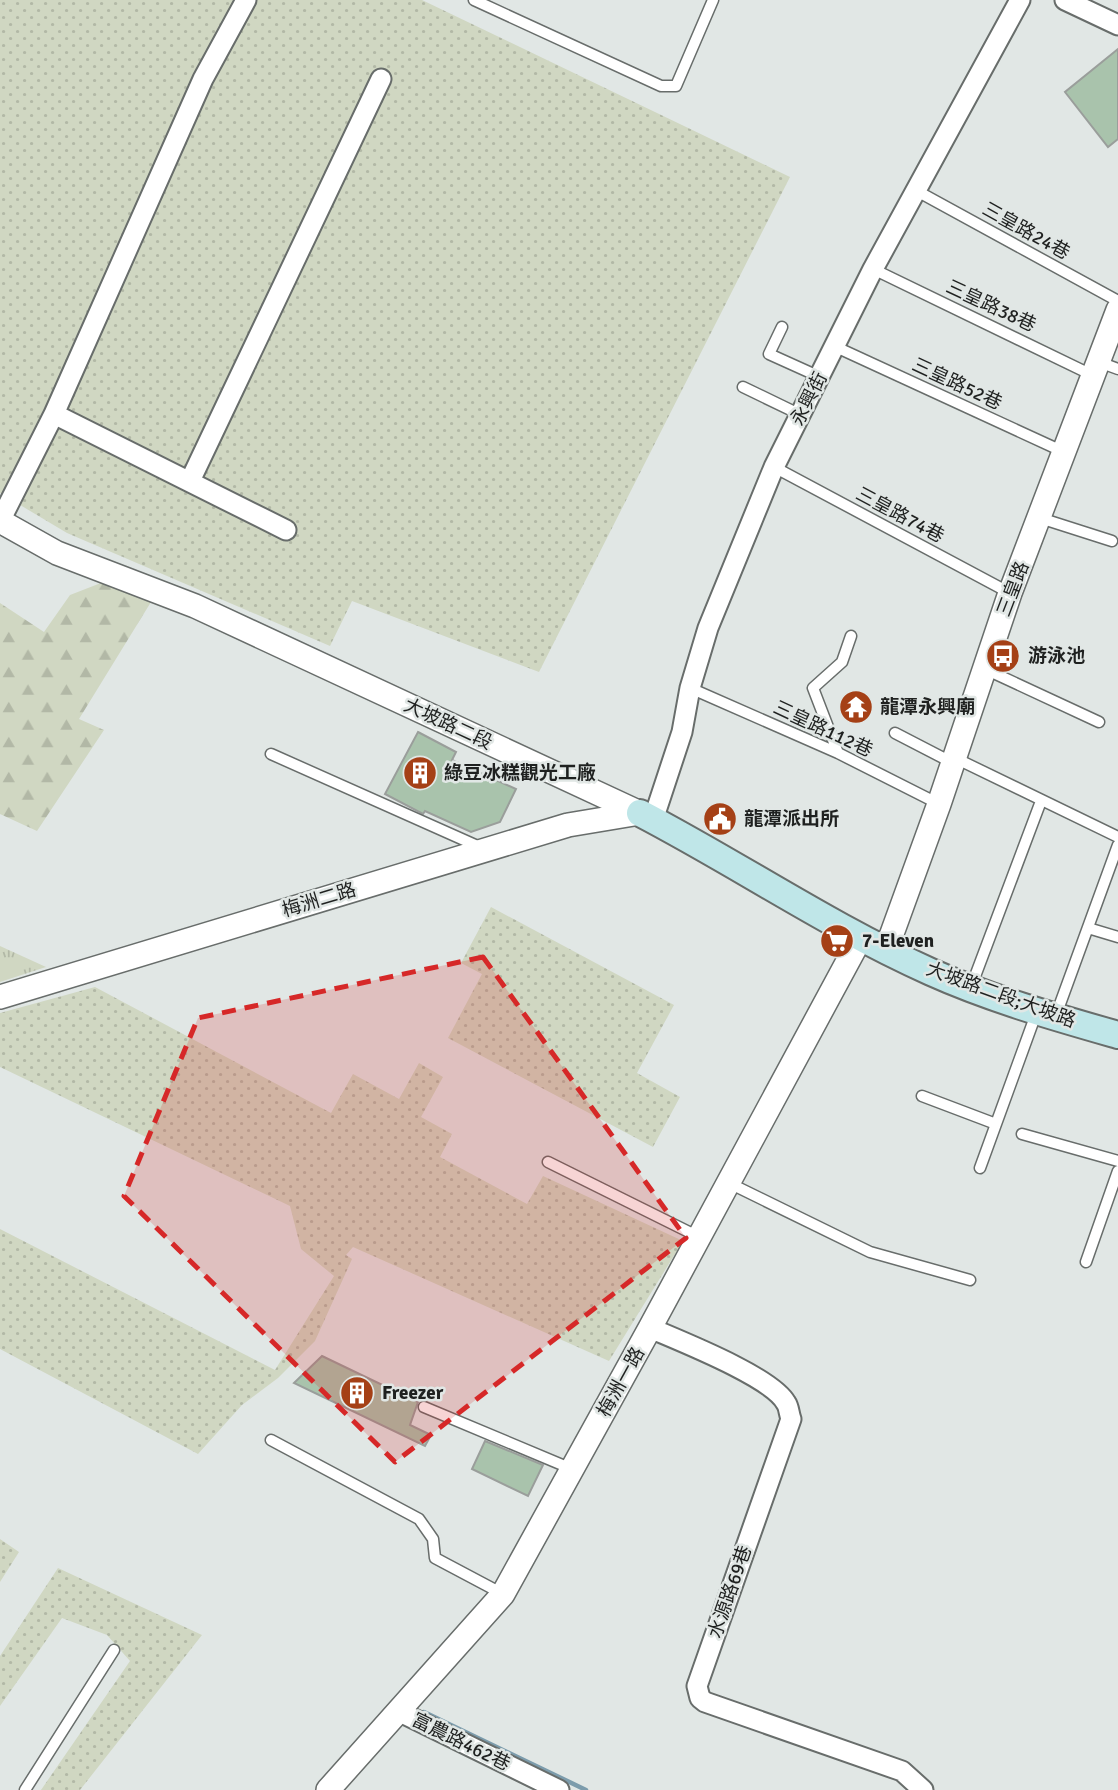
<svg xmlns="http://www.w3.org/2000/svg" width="1118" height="1790" viewBox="0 0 1118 1790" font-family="Signika,'Noto Sans TC',sans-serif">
<defs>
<pattern id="grass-dots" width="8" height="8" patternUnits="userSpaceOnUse" patternTransform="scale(1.75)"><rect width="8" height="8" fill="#d0d7c2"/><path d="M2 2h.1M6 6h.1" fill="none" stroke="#b2b8a6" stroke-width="1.8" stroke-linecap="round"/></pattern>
<pattern id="forest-firs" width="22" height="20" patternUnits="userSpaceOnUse" patternTransform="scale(1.75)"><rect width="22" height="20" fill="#d0d7c2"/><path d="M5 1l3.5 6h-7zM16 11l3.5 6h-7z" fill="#b2b8a6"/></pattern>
<pattern id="park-tufts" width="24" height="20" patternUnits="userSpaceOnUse" patternTransform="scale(1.75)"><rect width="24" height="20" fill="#d0d7c2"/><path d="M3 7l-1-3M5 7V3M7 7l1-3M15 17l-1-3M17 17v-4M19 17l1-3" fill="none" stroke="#b2b8a6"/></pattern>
</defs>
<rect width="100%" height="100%" fill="#e1e7e5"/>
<path fill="url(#grass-dots)" d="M0,0H422L790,177L539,672L352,601L330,646L67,533L0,493Z
M491,907L674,1005L637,1073L680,1097L653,1147L448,1038L482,974L461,963Z
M95,987L331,1113L353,1074L399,1099L419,1063L443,1077L421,1117L452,1134L440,1157L527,1204L543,1176L683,1241L609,1361L353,1247L346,1255L352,1259L315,1341L278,1378L242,1405L198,1454L0,1349V1229L275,1370L334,1276L301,1249L290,1206L0,1067V1013Z
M0,1539L19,1552L0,1582Z
M58,1568L202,1635L80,1790H41L130,1661L107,1635L62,1618L0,1706V1656Z"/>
<path fill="url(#forest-firs)" d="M106,581L151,602L79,719L104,730L37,831L0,814V603L44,632L70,595Z"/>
<path fill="url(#park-tufts)" d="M0,946L46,967L0,982Z"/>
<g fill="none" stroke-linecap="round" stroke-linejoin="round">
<path stroke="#7c9cac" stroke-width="4.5" d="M424,1712L586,1790"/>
</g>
<path fill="#a9c3ac" stroke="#9a9e9b" stroke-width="2" d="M1118,49V139L1108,147L1065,92Z
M418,732L456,752L452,760L516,789L500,822L471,832L425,811L423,814L385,794Z
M322,1356L418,1402L410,1425L431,1435L425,1446L294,1383Z
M485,1441L543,1465L528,1496L472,1469Z"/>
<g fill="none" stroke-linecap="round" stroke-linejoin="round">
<g stroke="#686d6b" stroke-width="13">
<path id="service" d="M474,0L661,86H676L713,0
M917,191L1118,301
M873,269L1092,375
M782,327L769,354L820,377
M836,347L1064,452
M1099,362L1118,369
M743,387L801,415
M774,467L1010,593
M1040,518L1112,541
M985,669L1099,722
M690,688L838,753L939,804
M895,733L953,763
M838,753L813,688L842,662L851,636
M271,754L482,848
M955,758L1118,837
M1088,928L1118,937
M971,987L1041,801
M1056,1015L1118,845
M922,1096L996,1124
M1022,1134L1118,1161
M548,1162L699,1237
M980,1168L1036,1014
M729,1183L870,1252L970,1280
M1086,1262L1118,1171
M424,1407L572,1469
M271,1440L419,1519L433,1539L435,1558L501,1593
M25,1790L114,1650"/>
</g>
<g stroke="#686d6b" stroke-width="23">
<path id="minor" d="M1065,0L1118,25
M54,414L286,530
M190,481L381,79
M0,521L54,414L203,79L246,0
M653,820L682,732L690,688L708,628L774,467L873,269L1020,0
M650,1328C680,1341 772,1377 786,1403C789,1407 789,1414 791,1419L697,1686L700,1698L705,1702L902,1771L923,1790
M400,1712L559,1790"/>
</g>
<g stroke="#686d6b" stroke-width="26">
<path id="tertiary" d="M0,521L57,553L195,606L640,813
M886,950L939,804L1010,593L1118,310
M0,997L568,825L640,813
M328,1790L503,1594L650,1328L861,937"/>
</g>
<g stroke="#686d6b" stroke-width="30">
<path id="secondary" d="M640,813C738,864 830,927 931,972C991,999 1055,1017 1118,1035"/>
</g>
<use href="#service" stroke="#fff" stroke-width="10"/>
<use href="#minor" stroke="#fff" stroke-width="19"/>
<use href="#tertiary" stroke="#fff" stroke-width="23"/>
<use href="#secondary" stroke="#bfe6e8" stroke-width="26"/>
</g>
<path fill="#d62828" fill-opacity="0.2" stroke="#d62828" stroke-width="5" stroke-dasharray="14 9" stroke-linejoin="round" d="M483,957L686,1238L395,1462L124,1196L198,1018Z"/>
<defs>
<g id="bus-disc" transform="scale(1.75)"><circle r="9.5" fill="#a54016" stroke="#e1e7e5"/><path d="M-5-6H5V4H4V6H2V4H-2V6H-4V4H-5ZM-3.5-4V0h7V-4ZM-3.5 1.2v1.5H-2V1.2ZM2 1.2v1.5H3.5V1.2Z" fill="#fff"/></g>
<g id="temple-disc" transform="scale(1.75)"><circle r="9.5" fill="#a54016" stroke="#e1e7e5"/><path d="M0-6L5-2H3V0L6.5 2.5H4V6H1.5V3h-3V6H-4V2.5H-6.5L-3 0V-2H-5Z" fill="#fff"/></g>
<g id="building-disc" transform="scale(1.75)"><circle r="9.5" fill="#a54016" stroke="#e1e7e5"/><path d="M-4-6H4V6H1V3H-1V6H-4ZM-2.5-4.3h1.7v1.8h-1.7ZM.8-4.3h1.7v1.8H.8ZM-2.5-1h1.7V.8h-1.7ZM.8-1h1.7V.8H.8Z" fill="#fff"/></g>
<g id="civic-disc" transform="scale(1.75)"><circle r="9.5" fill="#a54016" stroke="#e1e7e5"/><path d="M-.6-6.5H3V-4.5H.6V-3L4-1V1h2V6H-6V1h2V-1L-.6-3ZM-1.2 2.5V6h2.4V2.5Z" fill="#fff"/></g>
<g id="supermarket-disc" transform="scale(1.75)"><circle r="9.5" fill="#a54016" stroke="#e1e7e5"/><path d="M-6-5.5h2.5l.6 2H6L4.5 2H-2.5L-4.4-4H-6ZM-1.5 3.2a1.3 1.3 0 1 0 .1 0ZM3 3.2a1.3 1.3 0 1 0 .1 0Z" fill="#fff"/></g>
</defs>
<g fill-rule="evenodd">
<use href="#bus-disc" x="1003" y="656"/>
<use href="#temple-disc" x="856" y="707"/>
<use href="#building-disc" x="420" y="773"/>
<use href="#civic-disc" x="720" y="819"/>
<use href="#supermarket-disc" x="837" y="941"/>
<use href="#building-disc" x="357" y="1393"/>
</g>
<g text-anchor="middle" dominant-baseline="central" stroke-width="5" stroke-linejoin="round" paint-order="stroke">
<g font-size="19" fill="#1f2120" stroke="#e1e7e5">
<text transform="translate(1026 231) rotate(29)">三皇路24巷</text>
<text transform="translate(991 306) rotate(25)">三皇路38巷</text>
<text transform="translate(957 384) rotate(25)">三皇路52巷</text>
<text transform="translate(809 399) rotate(-63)">永興街</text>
<text transform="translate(900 515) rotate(28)">三皇路74巷</text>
<text transform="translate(1013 589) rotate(-69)">三皇路</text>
<text transform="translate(448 724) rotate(25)">大坡路二段</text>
<text transform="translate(823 729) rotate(25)">三皇路112巷</text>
<text transform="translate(319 900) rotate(-17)">梅洲二路</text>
<text transform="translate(1001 995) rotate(20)">大坡路二段;大坡路</text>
<text transform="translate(621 1382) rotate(-61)">梅洲一路</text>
<text transform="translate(730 1592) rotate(-71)">水源路69巷</text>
<text transform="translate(461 1742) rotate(26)">富農路462巷</text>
</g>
<g font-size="19" font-weight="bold" fill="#1f2120" stroke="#e1e7e5" text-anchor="start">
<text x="1028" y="656">游泳池</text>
<text x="880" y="707">龍潭永興廟</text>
<text x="444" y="773">綠豆冰糕觀光工廠</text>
<text x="744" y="819">龍潭派出所</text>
<text x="862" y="941">7-Eleven</text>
<text x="382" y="1393">Freezer</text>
</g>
</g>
</svg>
